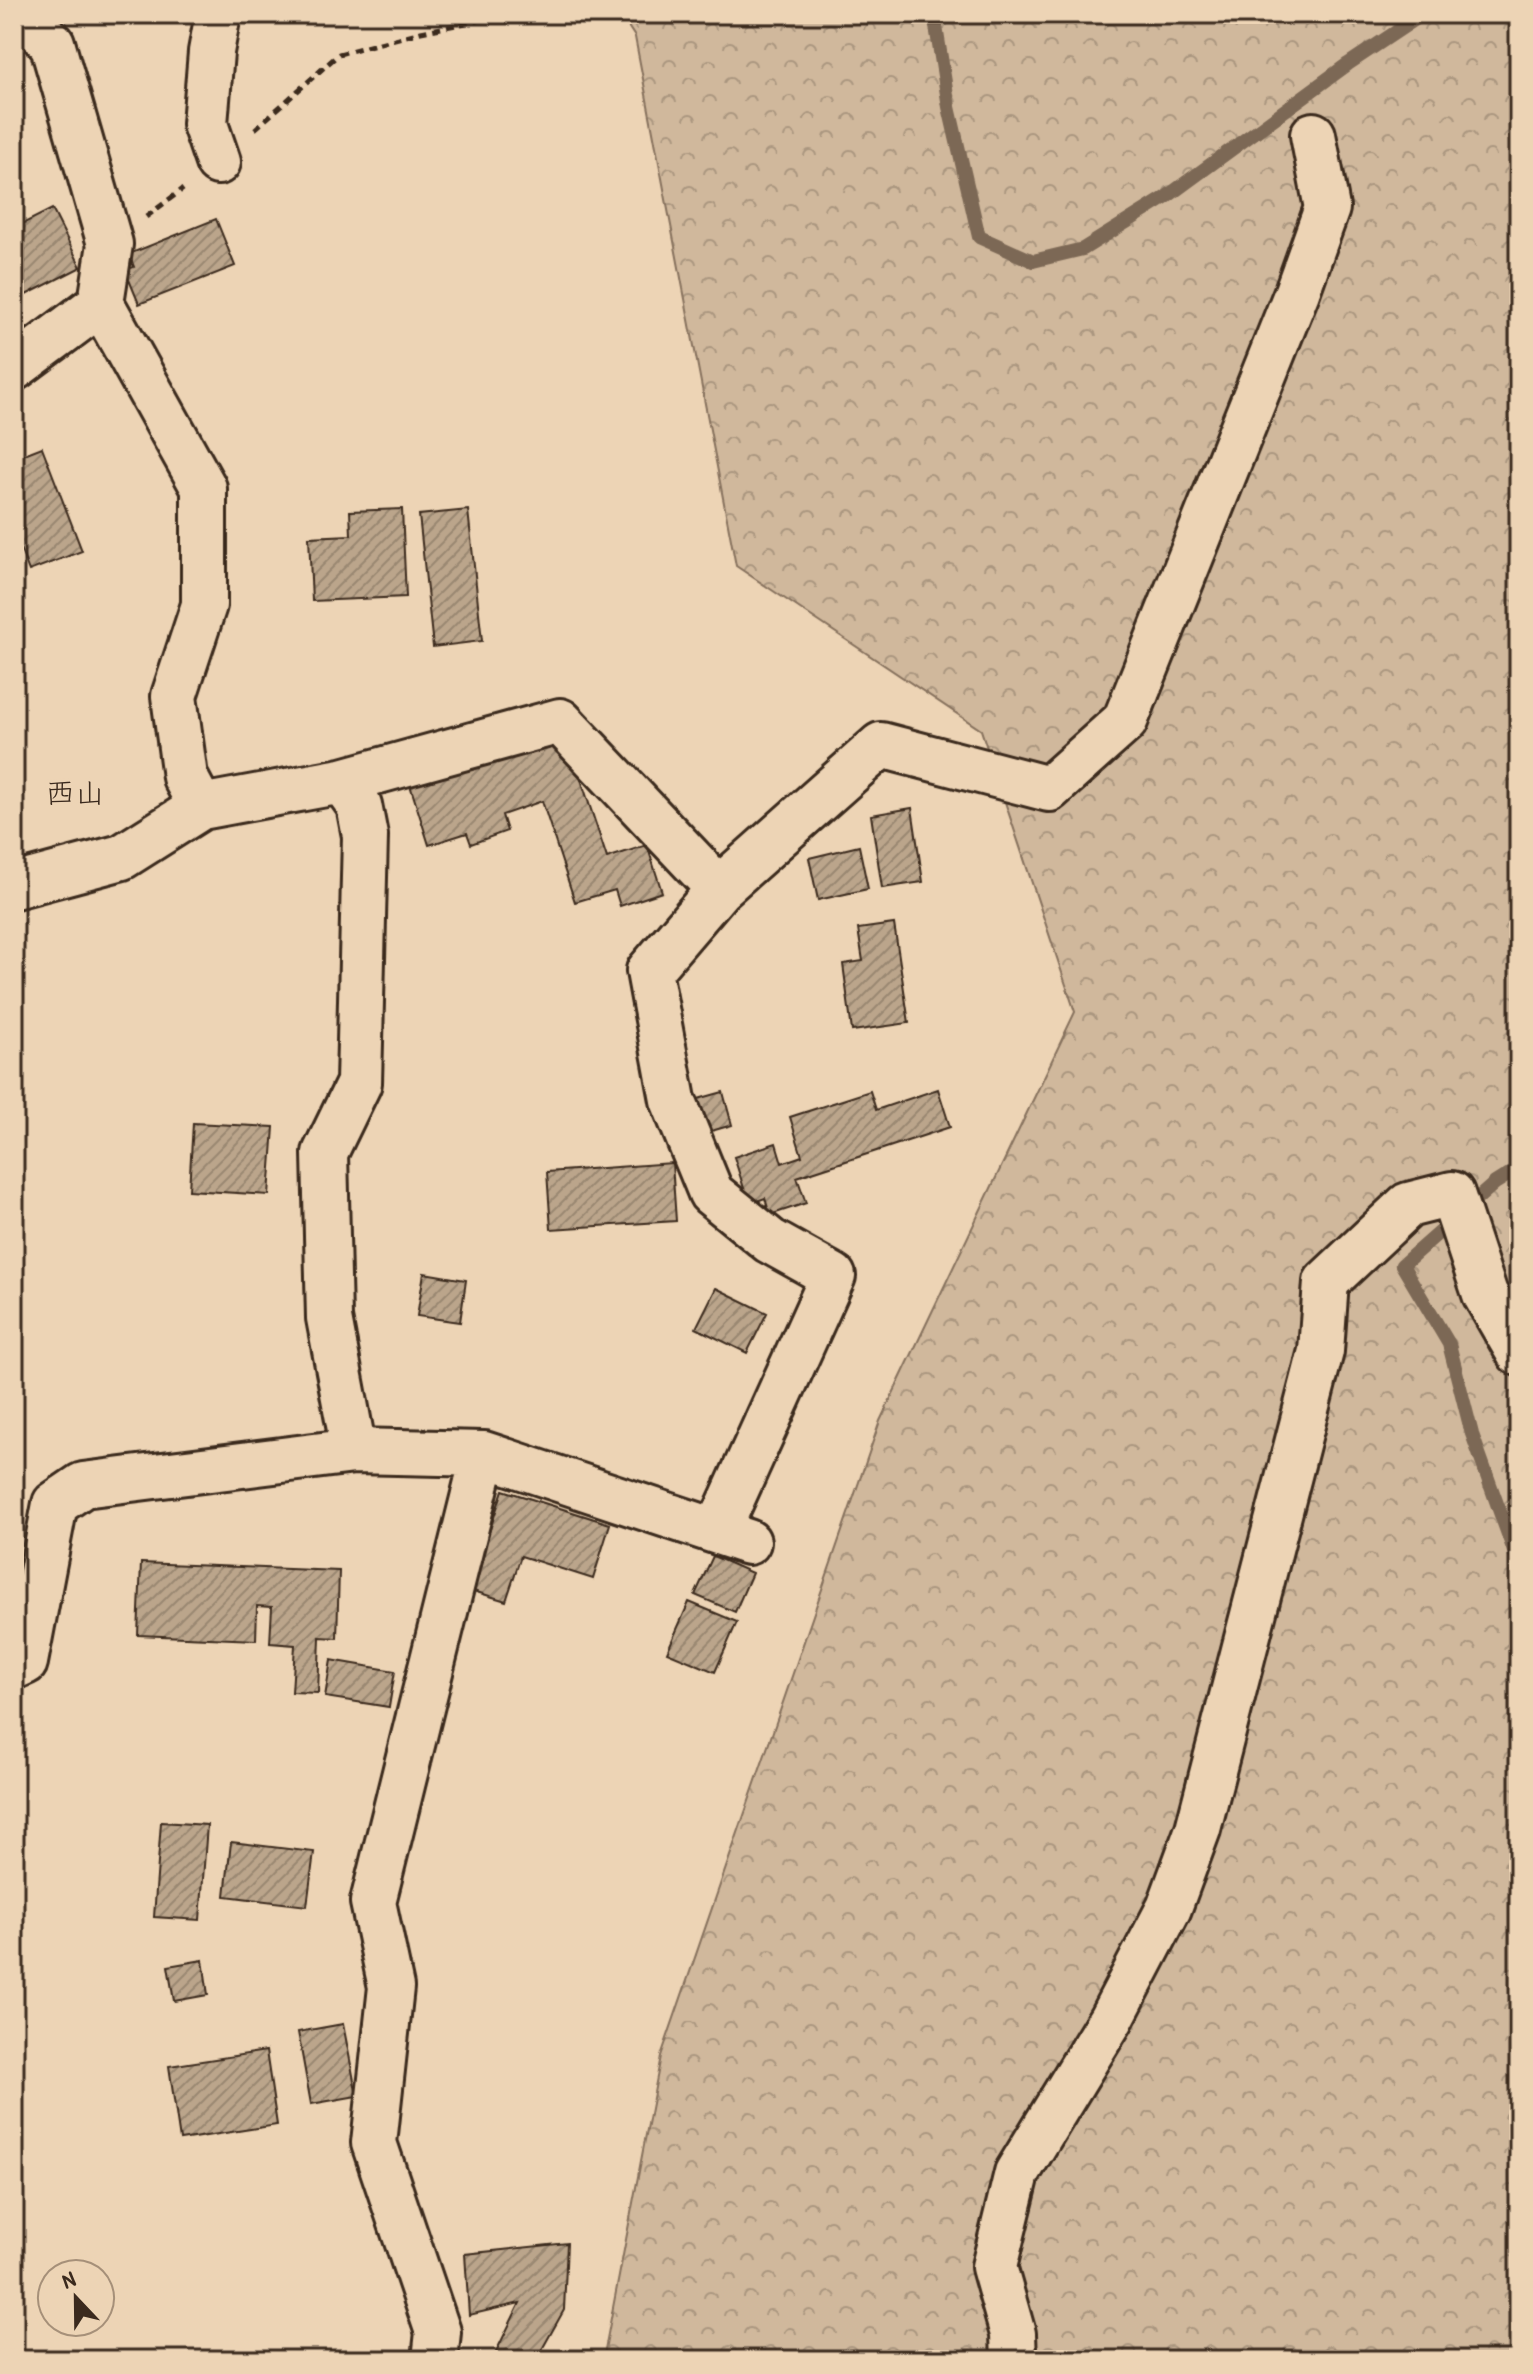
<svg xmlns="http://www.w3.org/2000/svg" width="1533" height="2374" viewBox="0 0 1533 2374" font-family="'Patrick Hand','Klee One',sans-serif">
<defs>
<pattern id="forest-crowns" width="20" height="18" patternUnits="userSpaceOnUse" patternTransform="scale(2)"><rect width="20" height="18" fill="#d0b89c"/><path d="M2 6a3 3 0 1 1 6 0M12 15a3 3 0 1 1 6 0" fill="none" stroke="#aa967f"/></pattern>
<pattern id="building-hatch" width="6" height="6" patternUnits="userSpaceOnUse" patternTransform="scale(2)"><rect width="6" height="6" fill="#bba58b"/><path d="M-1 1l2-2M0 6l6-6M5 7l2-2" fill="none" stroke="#998771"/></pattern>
</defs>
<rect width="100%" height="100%" fill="#edd4b5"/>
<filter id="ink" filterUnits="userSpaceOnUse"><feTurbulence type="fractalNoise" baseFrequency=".0125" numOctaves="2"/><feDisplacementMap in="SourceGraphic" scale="16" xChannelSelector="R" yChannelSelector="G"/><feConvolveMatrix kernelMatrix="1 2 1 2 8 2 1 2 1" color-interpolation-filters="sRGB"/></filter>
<g filter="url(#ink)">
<path fill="url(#forest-crowns)" stroke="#86715d" stroke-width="2" d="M620,14H1519V2360H603L661,2056L880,1421L1075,1012L981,730L736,566L635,37Z"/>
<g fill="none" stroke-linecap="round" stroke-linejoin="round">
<path stroke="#7c6855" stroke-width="14" d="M934,14L949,107L979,237L1033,261L1083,249L1165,198L1348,64L1423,14
M1519,1168L1495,1183L1402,1265L1449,1344L1472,1434L1519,1565"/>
</g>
<path fill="url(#building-hatch)" stroke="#3b2a1e" stroke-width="2" d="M52,209L81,267L14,301V228Z
M216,219L235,266L139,304L125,270L134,267L129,254Z
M42,447L82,551L29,571L14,533V458Z
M402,509L406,597L312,601L309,537L351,535L350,511Z
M468,510L482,641L433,647L419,515Z
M555,738L570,746L607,858L647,845L662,892L620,906L615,890L575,902L542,801L502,815L507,831L471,844L467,833L429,845L410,785Z
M912,808L923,882L882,888L871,815Z
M859,846L868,889L818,900L809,858Z
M894,924L909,1023L852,1031L843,964L863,961L858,929Z
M938,1089L950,1127L797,1177L806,1203L770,1215L765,1198L749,1204L734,1157L776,1143L782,1163L802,1156L790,1117L870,1091L876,1110Z
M723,1092L732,1125L701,1134L691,1101Z
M193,1123L274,1127L269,1195L189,1190Z
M672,1163L676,1221L551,1229L547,1172Z
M424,1273L466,1280L460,1322L417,1316Z
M716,1288L767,1313L747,1353L696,1328Z
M503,1490L610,1524L593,1579L521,1556L506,1601L470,1590Z
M713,1556L752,1573L735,1612L695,1595Z
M141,1563L339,1571L337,1638L320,1637L318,1693L292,1692L295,1645L270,1643L272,1607L257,1606L256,1640L138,1635Z
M689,1602L737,1622L715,1672L667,1652Z
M331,1660L395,1671L389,1707L325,1697Z
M161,1822L207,1825L200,1920L154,1917Z
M231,1842L314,1852L307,1906L225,1896Z
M203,1960L208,1995L174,2001L168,1966Z
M343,2024L357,2096L311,2104L298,2032Z
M266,2051L277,2125L180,2140L169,2066Z
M567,2243L564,2310L536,2360H492L520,2303L469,2315L465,2254Z"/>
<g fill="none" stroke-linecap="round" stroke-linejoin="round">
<g stroke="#3b2a1e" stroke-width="50">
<path id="minor" d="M20,14L52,43L110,244L101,303L204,488V605L174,696L185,777L201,807
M218,14L211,52L205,124L218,162
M14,368L101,303
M342,781L359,805L365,836L359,1083L325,1153L329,1318L354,1451
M14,886L122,857L201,807L342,781L560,721L719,889L881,745L1049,789L1125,721L1297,292L1327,208L1313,135
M718,1530L833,1276L770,1241L711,1193L673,1100L649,971L719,889
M14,1667L25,1662L55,1504L83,1485L354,1451L484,1454L748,1542
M435,2360L438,2332L374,2143L391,1987L373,1902L484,1454
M1014,2360L1013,2334L994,2267L1017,2173L1111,2019L1169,1908L1198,1829L1321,1351L1326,1282L1408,1205L1452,1194L1485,1294L1519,1353"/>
</g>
<path stroke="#3b2a1e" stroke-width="5" stroke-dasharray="8 6" stroke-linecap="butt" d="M255,129L339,54L421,32L512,14
M146,217L183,189"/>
<use href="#minor" stroke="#edd4b5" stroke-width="44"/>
</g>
</g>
<g text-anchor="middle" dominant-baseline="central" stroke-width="7" stroke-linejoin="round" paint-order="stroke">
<g font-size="30" fill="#3b2a1e" stroke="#edd4b5">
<text x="75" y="792">西山</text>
</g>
</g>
<rect width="1533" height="2374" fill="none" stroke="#edd4b5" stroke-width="48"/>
<rect x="24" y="24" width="1485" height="2326" fill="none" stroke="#3b2a1e" stroke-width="3" filter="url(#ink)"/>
<g transform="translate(76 2298) rotate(338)"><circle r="38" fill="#edd4b5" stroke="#a69079" stroke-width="2"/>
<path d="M0-6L14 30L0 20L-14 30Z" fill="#3b2a1e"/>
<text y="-12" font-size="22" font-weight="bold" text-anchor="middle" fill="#3b2a1e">N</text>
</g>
</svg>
